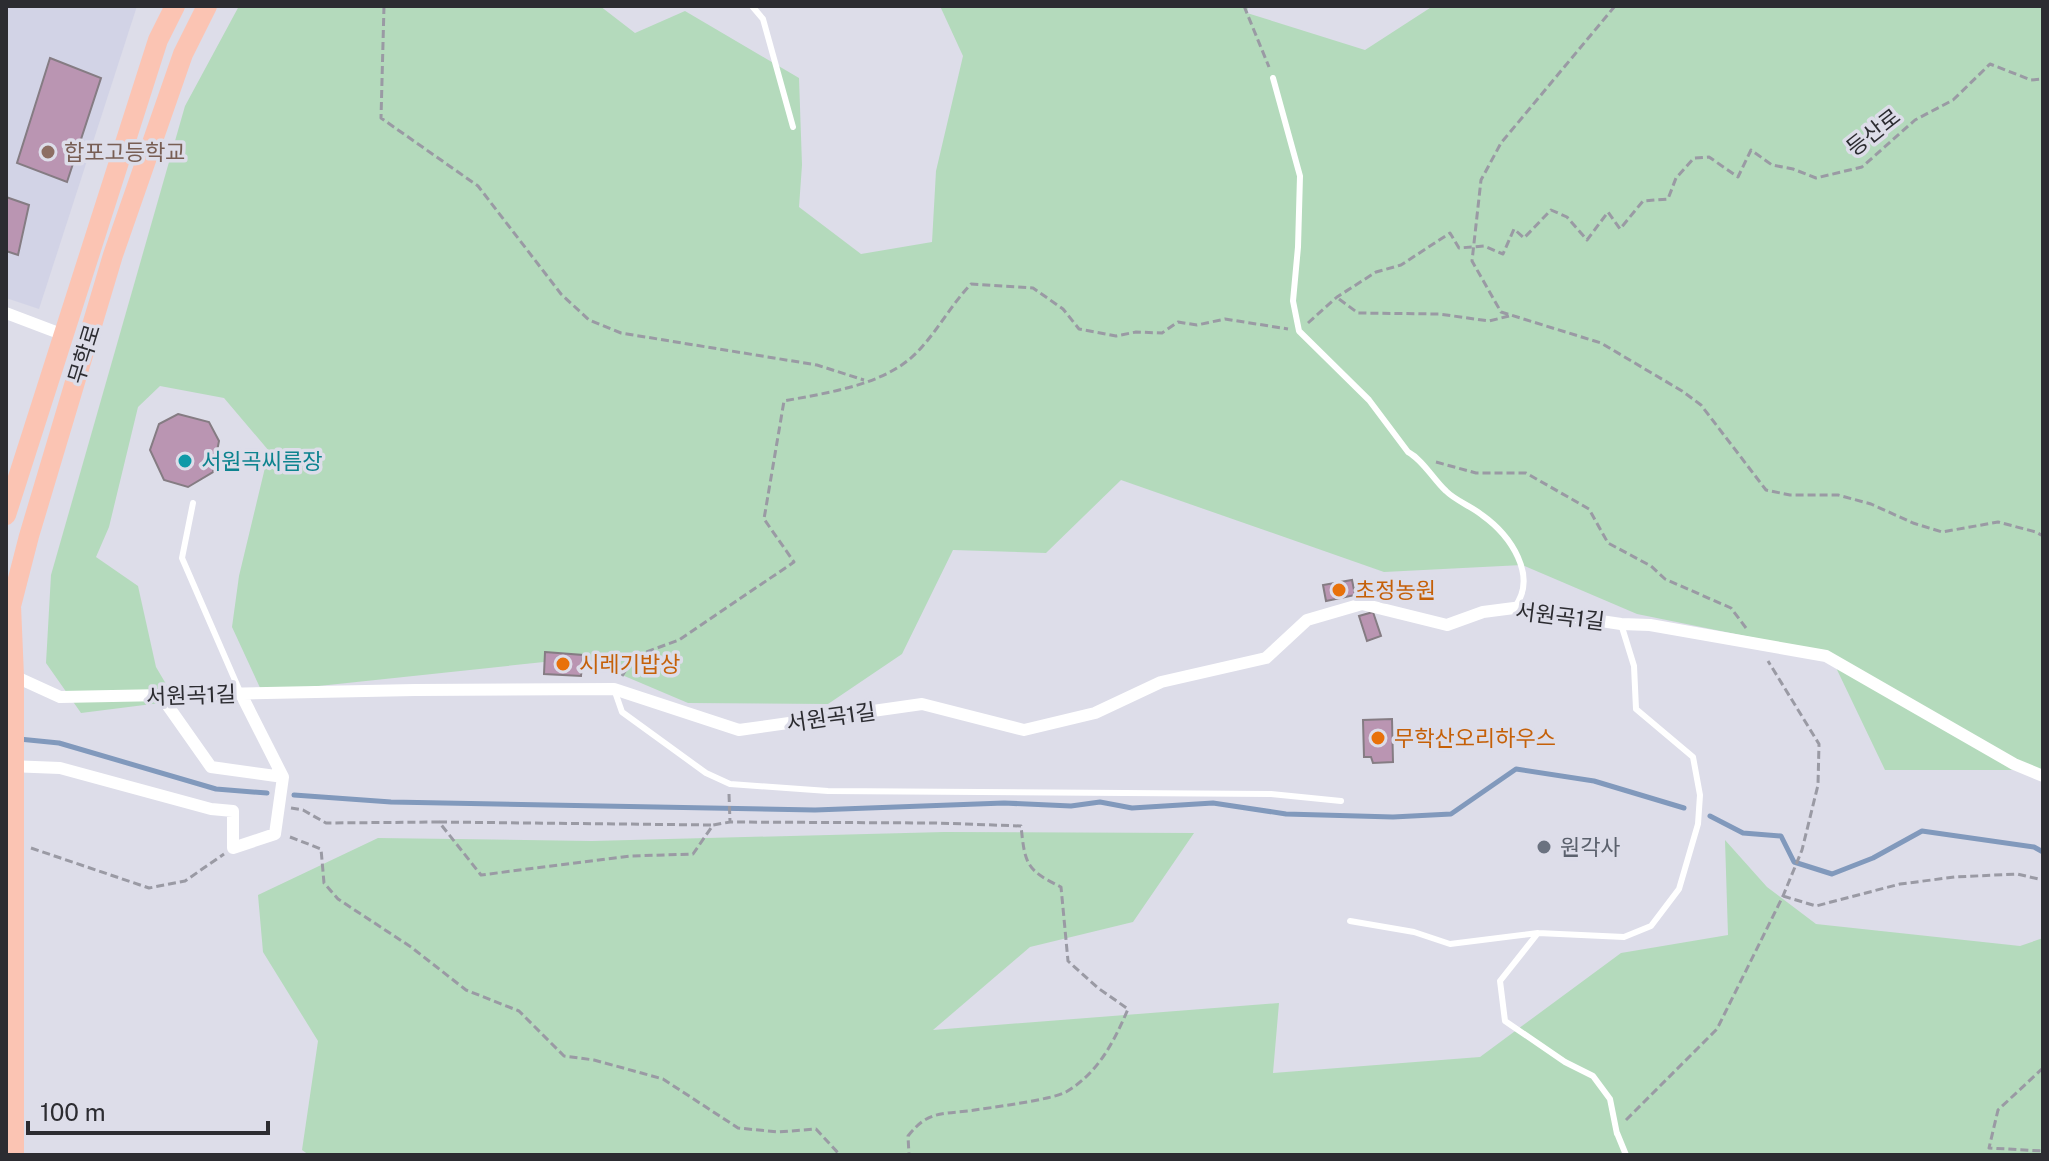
<svg xmlns="http://www.w3.org/2000/svg" width="2049" height="1161" viewBox="0 0 2049 1161" font-family="'Public Sans','Noto Sans KR',sans-serif">
<rect width="100%" height="100%" fill="#dddde9"/>
<path fill="#d2d3e6" d="M6,6H137L39,309L6,298Z"/>
<path fill="#b4dabc" d="M239,6H600L635,33L685,11L799,78L802,165L799,207L861,254L932,242L936,171L963,56L940,6H1248L1247,13L1365,50L1433,6H2043V770H1885L1829,653L1637,614L1522,565L1384,572L1121,480L1046,553L953,550L902,654L828,704L688,703L582,658L262,692L232,627L239,576L269,451L224,398L160,386L138,407L109,527L96,557L138,586L156,667L176,701L81,713L46,663L51,575L185,106Z
M944,832L1194,833L1133,922L1030,947L933,1030L1279,1003L1273,1073L1480,1057L1621,953L1728,935L1725,840L1767,887L1816,924L2020,946L2043,938V1155H309L302,1150L318,1041L263,952L258,895L378,838L592,841Z"/>
<g fill="none" stroke-linecap="round" stroke-linejoin="round">
<path stroke="#8199bc" stroke-width="5" d="M19,739L59,743L216,789L267,793
M294,795L391,802L815,810L1004,803L1071,806L1100,802L1132,808L1213,803L1286,814L1393,817L1451,814L1516,769L1594,781L1684,808
M1710,816L1743,833L1781,836L1794,862L1832,874L1873,858L1922,831L2034,847L2043,852"/>
</g>
<path fill="#ba95b2" stroke="#857c83" stroke-width="2" d="M50,58L101,78L67,182L17,163Z
M6,197L29,205L18,255L6,251Z
M178,414L209,422L219,441L213,472L188,487L164,480L150,450L159,424Z
M1352,580L1355,595L1326,601L1323,585Z
M1373,612L1381,636L1367,641L1359,616Z
M545,652L583,655L581,676L544,674Z
M1392,719L1393,762L1373,763L1371,757H1364L1363,720Z"/>
<g fill="none" stroke-linecap="round" stroke-linejoin="round">
<path stroke="#9a9aa4" stroke-width="3" stroke-dasharray="8 4" stroke-linecap="butt" d="M384,6L381,118L478,186L561,294L589,320L621,333L817,365L864,380
M1244,6L1269,67
M1615,6L1501,143L1481,180L1472,261L1501,312L1601,343L1682,391L1701,405L1766,490L1790,495H1838L1871,504L1913,523L1942,532L1998,522L2036,532L2043,536
M1339,299L1358,313L1439,314L1489,321L1509,316
M1308,323L1337,297L1376,272L1401,265L1450,233L1459,248L1484,246L1503,254L1514,229L1524,238L1551,210L1567,217L1587,240L1608,212L1620,229L1643,201L1668,199L1676,178L1694,158L1709,157L1738,177L1751,150L1772,165L1793,169L1816,178L1862,167L1915,120L1953,100L1990,64L2031,80L2043,79
M1436,462L1476,473H1526L1589,509L1608,543L1651,566L1665,579L1731,608L1746,628
M622,676L635,656L679,640L794,562L764,519L784,401C830,392 889,385 921,348C939,328 952,304 971,284L1033,288L1063,309L1079,329L1116,336L1136,332L1162,333L1178,322L1197,325L1225,319L1288,329
M729,794L730,822
M291,808L303,810L326,823L439,822L481,875L630,856L693,854L713,825L730,822L937,823L1021,826C1025,864 1026,870 1061,887L1068,961L1098,988L1128,1009C1114,1042 1098,1073 1066,1092C1051,1100 988,1108 968,1111C939,1114 927,1112 908,1136L909,1155
M439,822L711,825
M290,837L321,849L324,883L338,899L411,947L466,990L519,1011L564,1056L594,1060L663,1079L738,1128L778,1132L816,1129L840,1155
M31,848L149,888L185,881L224,854
M1783,896L1816,906L1900,884L1955,877L2017,874L2043,880
M2043,1068L1998,1110L1989,1148L2043,1151
M1626,1120L1717,1029L1783,896L1802,850L1818,785L1819,744L1768,661"/>
<path stroke="#fff" stroke-width="6" d="M752,6L763,19L793,127
M1273,78L1300,176L1298,247L1293,301L1299,331L1369,400L1408,452C1423,460 1433,479 1446,491C1456,501 1471,506 1482,515C1510,535 1539,576 1514,608
M193,503L182,558L241,694
M614,689L622,712L706,773L730,784L828,791L1271,794L1341,801
M1350,921L1414,932L1450,944L1538,933
M1617,1133L1626,1155
M1617,1134L1610,1099L1593,1076L1565,1062L1505,1021L1500,981L1538,933L1624,937L1651,926L1679,889L1698,824L1700,795L1693,757L1636,709L1634,666L1621,624"/>
<path stroke="#fff" stroke-width="12" d="M6,313L64,335
M14,676L60,697L415,690L614,689L739,730L922,704L1024,730L1095,713L1161,682L1266,658L1307,620L1362,604L1447,625L1483,612L1514,608L1621,624L1650,625L1826,656L2014,764L2043,776
M161,696L211,767L283,777
M9,766L60,768L211,809L233,811V848L275,834L283,777L241,694"/>
<path stroke="#fbc4b3" stroke-width="20" d="M6,515L158,40L175,6
M14,1155V676L11,606L29,536L113,255L183,54L207,6"/>
</g>
<circle fill="#8d6e63" stroke="#dddde9" stroke-width="3" cx="48" cy="152" r="8"/>
<circle fill="#0f9aa8" stroke="#dddde9" stroke-width="3" cx="185" cy="461" r="8"/>
<g fill="#e8710a" stroke="#dddde9" stroke-width="3">
<circle cx="1339" cy="590" r="8"/>
<circle cx="563" cy="664" r="8"/>
<circle cx="1378" cy="738" r="8"/>
</g>
<circle fill="#6b7280" stroke="#dddde9" stroke-width="3" cx="1544" cy="847" r="8"/>
<g text-anchor="middle" dominant-baseline="central" stroke-width="7" stroke-linejoin="round" paint-order="stroke">
<g font-size="22" fill="#2c2c31" stroke="#dddde9">
<text transform="translate(1873 132) rotate(-38)">등산로</text>
<text transform="translate(84 354) rotate(-73)">무학로</text>
<text transform="translate(1560 616) rotate(7)">서원곡1길</text>
<text transform="translate(191 695) rotate(-2)">서원곡1길</text>
<text transform="translate(831 717) rotate(-8)">서원곡1길</text>
</g>
<g font-size="22" fill="#785e54" stroke="#dddde9" text-anchor="start">
<text x="64" y="152">합포고등학교</text>
</g>
<g font-size="22" fill="#0d838f" stroke="#dddde9" text-anchor="start">
<text x="201" y="461">서원곡씨름장</text>
</g>
<g font-size="22" fill="#c56008" stroke="#dddde9" text-anchor="start">
<text x="1355" y="590">초정농원</text>
<text x="579" y="664">시레기밥상</text>
<text x="1394" y="738">무학산오리하우스</text>
</g>
<g font-size="22" fill="#5b616d" stroke="#dddde9" text-anchor="start">
<text x="1560" y="847">원각사</text>
</g>
</g>
<rect width="2049" height="1161" fill="none" stroke="#2c2c31" stroke-width="16"/>
<path d="M28 1121v12h240v-12" fill="none" stroke="#2c2c31" stroke-width="4"/>
<text x="40" y="1121" font-size="24" fill="#2c2c31" stroke="#dddde9" stroke-width="6" paint-order="stroke">100 m</text>
</svg>
